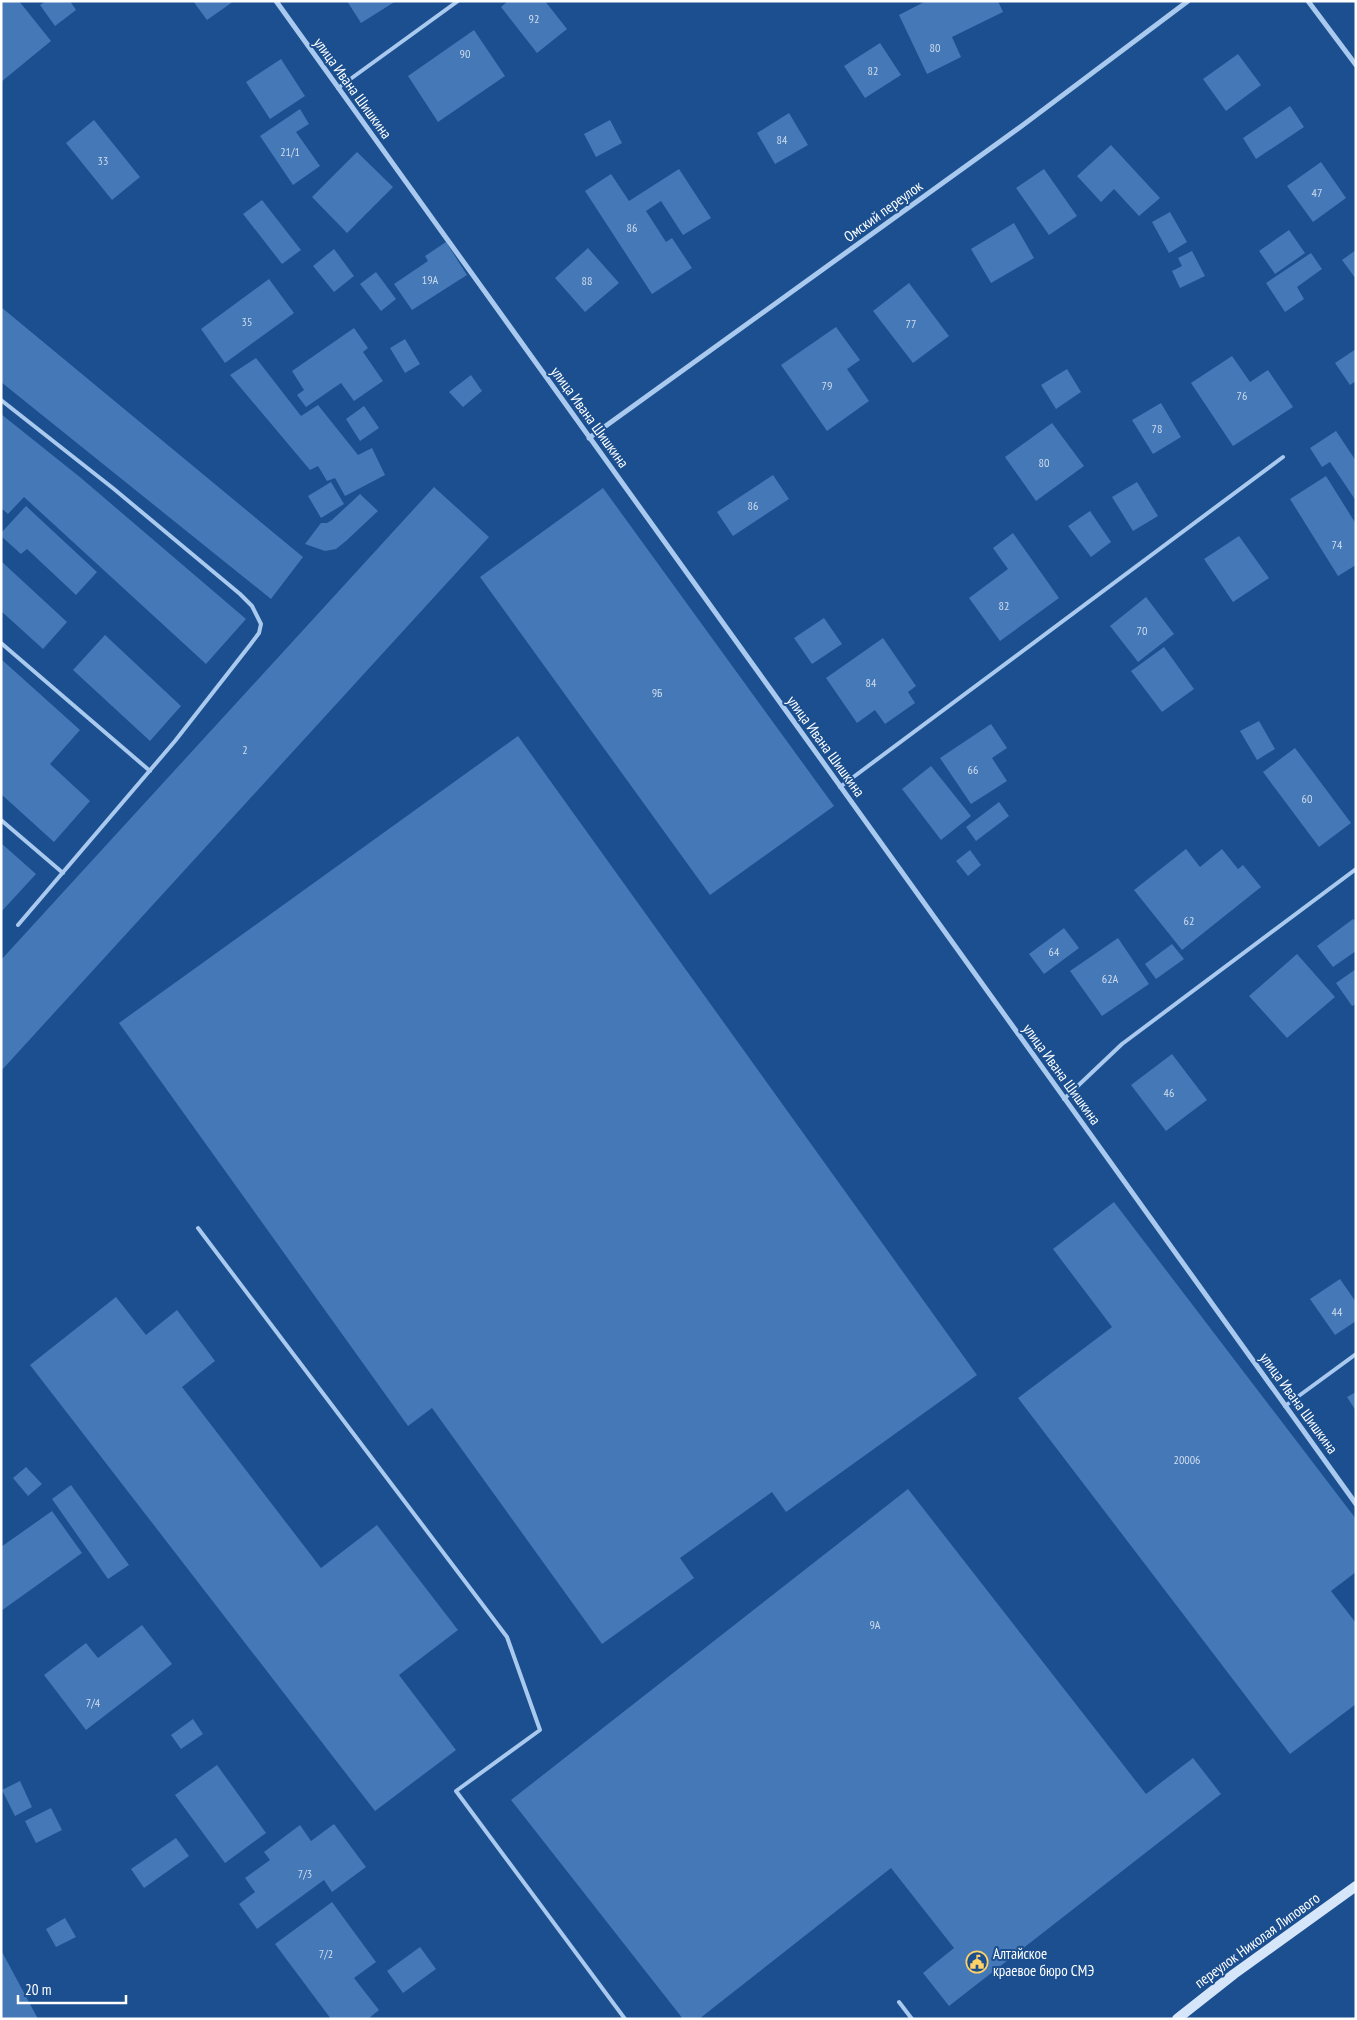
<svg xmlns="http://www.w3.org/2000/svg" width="1357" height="2020" viewBox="0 0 1357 2020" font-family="'PT Sans Narrow',sans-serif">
<rect width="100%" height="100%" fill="#1b4f8f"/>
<path fill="#4478b7" d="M1,1H19L51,41L1,82Z
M46,1H70L76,10L55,26L40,5Z
M193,1H234L207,20Z
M347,1H396L361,23Z
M508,1H545L567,29L537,53L501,7Z
M926,1H998L1003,12L952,37L961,57L927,74L899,15Z
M474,30L505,76L438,122L408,76Z
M880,43L901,75L865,98L844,66Z
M1238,54L1261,85L1226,111L1203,79Z
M281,59L305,96L270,119L246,82Z
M1290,106L1304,127L1256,159L1243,138Z
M300,109L309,124L296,132L320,166L293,185L260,136Z
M789,113L808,145L775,164L757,133Z
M94,120L140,177L112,200L66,143Z
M610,120L622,143L596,157L584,134Z
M1111,145L1160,198L1139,216L1114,189L1101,202L1077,176Z
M357,152L393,187L347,233L312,197Z
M1321,162L1346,198L1313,222L1287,186Z
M679,169L711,218L683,235L661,201L646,211L666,242L672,238L692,268L652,294L585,191L611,174L629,201Z
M1044,169L1077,216L1049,235L1016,188Z
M262,200L301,250L282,264L243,214Z
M1170,212L1187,242L1169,253L1152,222Z
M1014,223L1034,258L991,283L971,249Z
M1289,230L1305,253L1275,274L1259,251Z
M446,242L467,275L412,310L394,284L428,261L425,256Z
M588,248L619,283L585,312L555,278Z
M334,249L354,276L334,292L313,266Z
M1356,250V279L1342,260Z
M1192,251L1205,276L1180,288L1172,271L1182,266L1178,258Z
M1311,253L1322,269L1297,287L1304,299L1285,312L1266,283Z
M376,272L396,299L381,311L360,284Z
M269,279L294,313L225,363L201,329Z
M909,283L949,336L913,363L873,311Z
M1,307L303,557L271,599L1,382Z
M836,327L860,360L847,369L869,401L827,431L781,365Z
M354,328L368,348L363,352L383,381L354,401L341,383L306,407L297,395L304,390L292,371Z
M405,339L420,364L405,373L390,348Z
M1356,349V381L1350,385L1335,363Z
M1232,356L1250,382L1268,370L1293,407L1233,446L1191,383Z
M256,358L301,416L318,405L358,455L372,448L385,475L345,496L335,478L327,481L318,466L310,470L230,375Z
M1067,369L1081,392L1056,409L1041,385Z
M471,375L482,391L463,407L449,392Z
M1161,403L1181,437L1153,454L1132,420Z
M364,406L379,428L360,441L346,419Z
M1,414L81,478L246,619L206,664L24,497L8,514L1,508Z
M1052,423L1084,466L1036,501L1005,457Z
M1336,431L1356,461V501L1330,462L1322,467L1310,448Z
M773,475L789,499L733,536L717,512Z
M1326,476L1356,524V565L1338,576L1290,499Z
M331,482L344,504L321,518L308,496Z
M1137,482L1158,516L1133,531L1112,497Z
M434,487L489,537L1,1071V960Z
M603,488L834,806L710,895L480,577Z
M360,494L378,511L346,541L336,549L325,551L305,544L321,523H327L332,520Z
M26,506L97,572L76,595L27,549L21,554L1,536V533Z
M1090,511L1111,542L1091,557L1068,526Z
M1013,533L1059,598L1000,641L969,598L1008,569L993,548Z
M1239,536L1269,578L1233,602L1204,559Z
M1,561L67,622L43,649L1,611Z
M1146,597L1174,634L1138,662L1110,626Z
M824,618L842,644L812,664L794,638Z
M105,635L181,706L150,741L73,670Z
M883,638L916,686L908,692L915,703L885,724L875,710L857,723L826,678Z
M1164,647L1194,689L1162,712L1131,671Z
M1,659L80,730L50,764L90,801L54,842L1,794Z
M1259,721L1275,749L1257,760L1240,731Z
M991,724L1007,748L992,758L1007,781L971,804L940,758Z
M518,736L977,1375L786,1512L772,1492L680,1558L694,1578L602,1644L432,1408L408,1426L119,1023Z
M1295,748L1351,823L1319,847L1263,772Z
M931,766L971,816L941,840L902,789Z
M999,802L1009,816L976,841L966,827Z
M1,843L36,874L1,912Z
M1186,849L1200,867L1222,849L1238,869L1243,865L1261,887L1182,950L1134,890Z
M970,850L981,865L968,876L956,861Z
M1353,919L1356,922V951L1333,967L1317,946Z
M1064,928L1079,948L1044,974L1029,954Z
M1118,938L1149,984L1102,1016L1070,971Z
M1172,944L1184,959L1156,979L1145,964Z
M1297,954L1335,997L1287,1038L1249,996Z
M1356,969V1004L1352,1006L1336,983Z
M1172,1054L1207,1100L1166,1131L1131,1085Z
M1114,1202L1356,1519V1572L1331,1591L1356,1623V1704L1290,1754L1018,1398L1112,1327L1053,1249Z
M1340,1279L1356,1302V1321L1335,1335L1310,1299Z
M116,1297L146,1335L177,1310L215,1361L182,1387L321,1568L377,1525L458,1630L399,1675L456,1750L375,1811L30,1365Z
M1356,1392V1411L1347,1397Z
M26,1467L42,1484L28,1496L13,1478Z
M71,1485L129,1565L108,1579L52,1499Z
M908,1489L1146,1794L1193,1758L1221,1794L949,2006L923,1973L954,1948L891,1868L699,2019H683L511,1800Z
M52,1511L82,1553L1,1611V1547Z
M142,1625L172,1664L86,1730L44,1675L86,1643L98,1658Z
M193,1719L203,1734L181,1749L171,1735Z
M217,1765L266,1833L225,1863L175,1795Z
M20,1781L32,1807L15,1816L2,1790Z
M51,1808L62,1830L36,1843L25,1821Z
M334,1824L366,1867L332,1892L324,1880L257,1929L239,1904L255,1892L245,1878L270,1860L264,1852L300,1825L311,1841Z
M176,1838L189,1856L144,1888L131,1869Z
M332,1902L376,1962L354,1978L379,2010L368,2019H331L275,1944Z
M65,1918L76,1937L56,1947L46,1929Z
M420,1947L436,1969L403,1993L387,1971Z
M1,1950L38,2019H1Z"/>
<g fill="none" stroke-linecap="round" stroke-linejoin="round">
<path stroke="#a9c9ee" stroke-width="4" d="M338,88L458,1
M1,400L114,489L240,594L252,606L261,624L259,633L250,645L175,741L18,925
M1,643L150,771
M840,787L1283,457
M1,820L63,873
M1064,1099L1122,1044L1356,869
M198,1228L507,1637L540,1730L456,1791L625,2019
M1285,1406L1356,1354
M899,2002L912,2019"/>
<path stroke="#a9c9ee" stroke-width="5" d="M276,1L1356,1504
M1308,1L1356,65
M589,438L1023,125L1188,1"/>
<path stroke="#d6e6fa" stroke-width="10" d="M1177,2019L1234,1974L1356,1886"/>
</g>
<defs>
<g id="civic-ring" transform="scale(1.125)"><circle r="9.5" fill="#1b4f8f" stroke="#ffd166" stroke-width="1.5"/><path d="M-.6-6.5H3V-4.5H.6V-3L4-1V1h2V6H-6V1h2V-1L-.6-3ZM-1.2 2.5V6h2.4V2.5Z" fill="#ffd166"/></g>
</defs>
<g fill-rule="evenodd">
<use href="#civic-ring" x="977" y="1962"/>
</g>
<g text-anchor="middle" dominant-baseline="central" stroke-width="4" stroke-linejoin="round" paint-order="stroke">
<g font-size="12" fill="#d0dded">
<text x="534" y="18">92</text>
<text x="935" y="47">80</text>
<text x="465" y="53">90</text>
<text x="873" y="70">82</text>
<text x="782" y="139">84</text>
<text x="290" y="151">21/1</text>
<text x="103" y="160">33</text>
<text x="1317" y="192">47</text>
<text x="632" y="227">86</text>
<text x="430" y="279">19А</text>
<text x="587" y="280">88</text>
<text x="247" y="321">35</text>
<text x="911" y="323">77</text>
<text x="827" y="385">79</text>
<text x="1242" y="395">76</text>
<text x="1157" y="428">78</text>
<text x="1044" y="462">80</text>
<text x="753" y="505">86</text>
<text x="1337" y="544">74</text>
<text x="1004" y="605">82</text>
<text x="1142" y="630">70</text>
<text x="871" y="682">84</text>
<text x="657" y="692">9Б</text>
<text x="245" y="749">2</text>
<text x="973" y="769">66</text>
<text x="1307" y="798">60</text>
<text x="1189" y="920">62</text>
<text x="1054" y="951">64</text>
<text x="1110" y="978">62А</text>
<text x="1169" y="1092">46</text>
<text x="1337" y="1311">44</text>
<text x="1187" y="1459">20006</text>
<text x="875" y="1624">9А</text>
<text x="93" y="1702">7/4</text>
<text x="305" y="1873">7/3</text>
<text x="326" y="1953">7/2</text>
</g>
<g font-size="15" fill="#fff" stroke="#1b4f8f">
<text transform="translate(353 88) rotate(54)">улица Ивана Шишкина</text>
<text transform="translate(883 211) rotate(-36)">Омский переулок</text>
<text transform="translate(590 417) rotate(54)">улица Ивана Шишкина</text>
<text transform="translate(826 746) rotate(54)">улица Ивана Шишкина</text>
<text transform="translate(1062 1074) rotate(54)">улица Ивана Шишкина</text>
<text transform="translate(1299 1403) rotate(54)">улица Ивана Шишкина</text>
<text transform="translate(1257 1940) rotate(-36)">переулок Николая Липового</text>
</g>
<g font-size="15" fill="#fff" stroke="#1b4f8f" text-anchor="start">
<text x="993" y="1953">Алтайское<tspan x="993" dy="17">краевое бюро СМЭ</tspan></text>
</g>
</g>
<rect width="1357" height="2020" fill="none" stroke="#ffffff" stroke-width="5"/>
<path d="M18 1995v8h108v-8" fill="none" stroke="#ffffff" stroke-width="2.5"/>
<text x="25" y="1995" font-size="15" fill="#ffffff" stroke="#1b4f8f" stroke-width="4" paint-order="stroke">20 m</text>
</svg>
